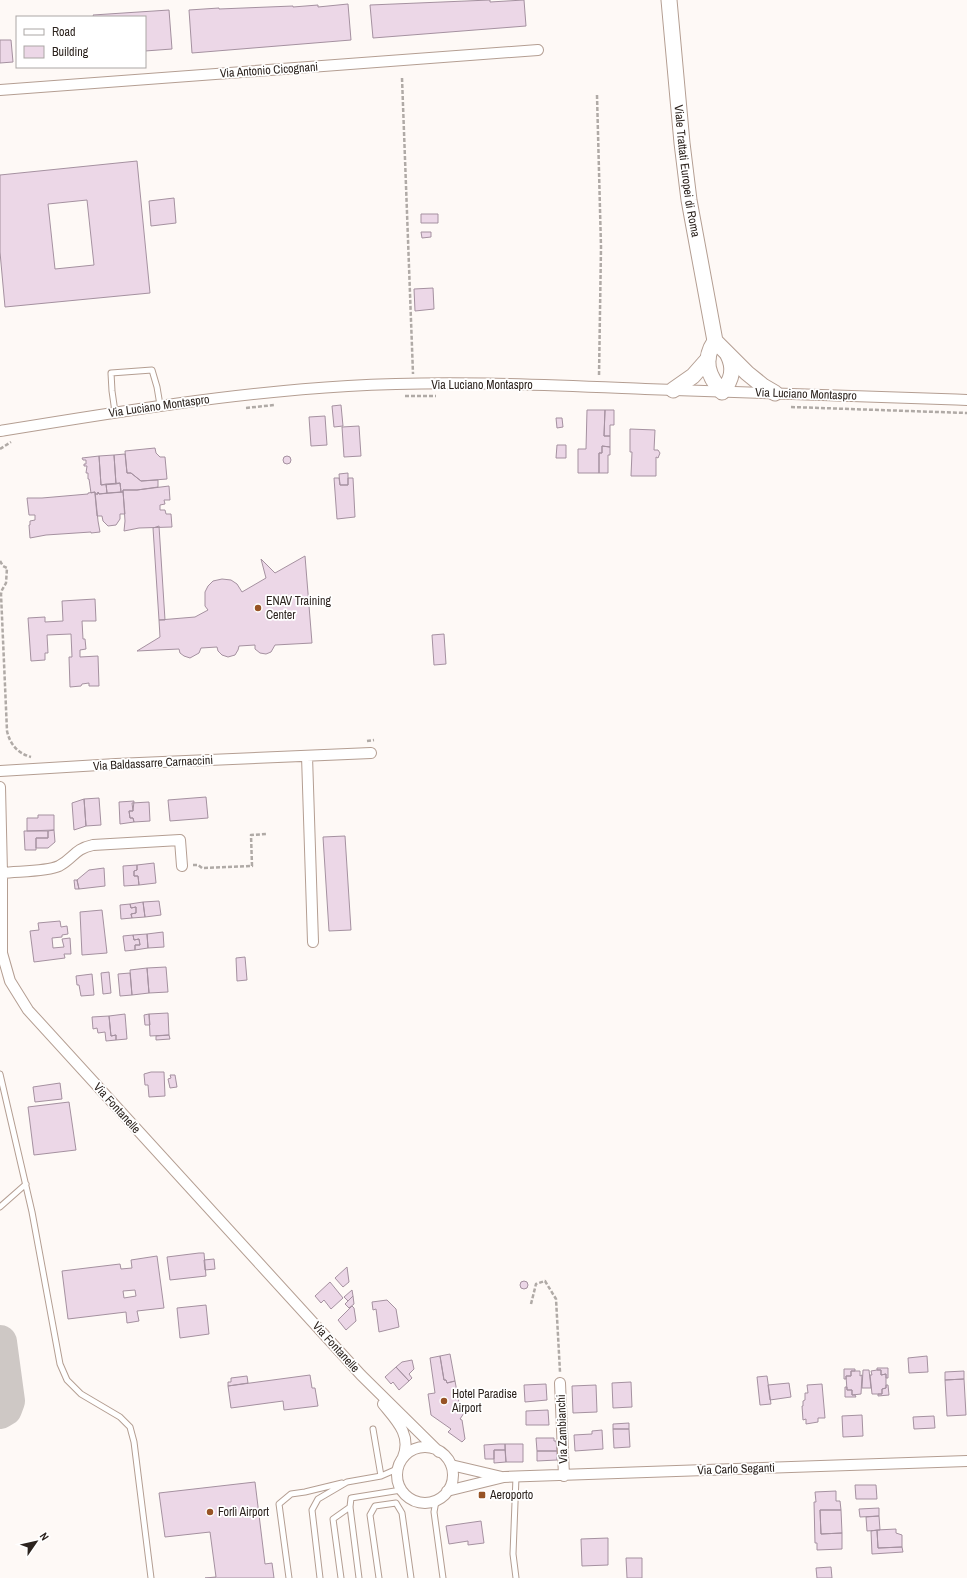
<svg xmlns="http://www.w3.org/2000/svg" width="967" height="1578" viewBox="0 0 967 1578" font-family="'Archivo Narrow',sans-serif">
<rect width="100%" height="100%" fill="#fef9f6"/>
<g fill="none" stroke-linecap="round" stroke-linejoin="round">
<path stroke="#cec8c5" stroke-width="34" d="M0,1342L8,1401L5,1409L0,1412"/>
</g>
<path fill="#ecd7e7" stroke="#a591a0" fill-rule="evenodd" d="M490,0V2L524,0L526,26L373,38L370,5Z
M348,4L351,40L192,53L189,10L219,8V9L293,6V7L318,5V7Z
M169,10L172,49L145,51V17H94L93,15Z
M0,40H11L13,62L0,63Z
M137,161L150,293L5,307L0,252V175ZM87,200L94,265L55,269L48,204Z
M174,198L176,223L151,226L149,201Z
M421,214H438V223H421Z
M421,232H431V237L422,238Z
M433,288L434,309L415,311L414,289Z
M341,405L343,426L334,427L332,406Z
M587,410H605L604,436H610V447L602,446V453H599V473H578V449H586Z
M605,410H614V425H610V436H604Z
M325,416L327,445L311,446L309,417Z
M556,418H562L563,427L557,428Z
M359,426L361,456L344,457L342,427Z
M630,429L655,430L654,450H658L660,453L658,458L656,457V476H631L632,452H630Z
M557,445H566V458H556Z
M602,446L610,447V455H608V473H599V453H602Z
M155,448L156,453L160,457H165L167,479L141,481L131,473H127L125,451Z
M125,454L127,473H131L141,481L158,480V487L137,490H123V492H121L120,483L116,484L114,455Z
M114,455L116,484L101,485L99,456Z
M99,456L101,485L106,484L107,493L99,494L98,492V494H95V492L91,493L89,479H88V473H86L87,466H84V464H86V460H83L82,458Z
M283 460a4 4 0 1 1 8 0a4 4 0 1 1-8 0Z
M348,473V485H340L339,474Z
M334,478H339L340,485H348V478H353L355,517L337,519Z
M120,483L121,492L107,493L106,484Z
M169,486L170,500H164L165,504L160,505V510H165L166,514H171L172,527L139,528L124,531L125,521L123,490H137Z
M95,492L98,521L100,532L91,533V532L46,535L30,538L29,525H30V521L35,520V515H29L27,498H42L88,494V493Z
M98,492L99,494L123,492L125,514H120V519L116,525L108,526L103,521L102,516H97L95,494H98Z
M159,526L165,620H159L153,528Z
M305,556L312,643L275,645L271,652L266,654L260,653L255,649V645L239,646L238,650L235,655L228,657L222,655L218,651L217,647L201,648L199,653L190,658L184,656L180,653L179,649L137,651L160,637L159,620L195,617L208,610L205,606V592L208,586L213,581L222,579L231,580L237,584L242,592L266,578L261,559L275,573Z
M95,599L96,621H82L83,639H85L86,649L80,650V657L98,656L99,686H89V683L82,684L81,686L70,687L69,657H72L71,634L47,635L48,653H45V660L31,661L28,618L45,617V622L63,621L62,601Z
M444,634L446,664L434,665L432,635Z
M206,797L208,818L170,821L168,800Z
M99,798L101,825L86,826L84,799Z
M84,799L86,826L74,830L72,803Z
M134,801L133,811H129L130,818H133L134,822L120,824L119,802Z
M149,802L150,821L134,822L133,818H130L129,811H133L132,803Z
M38,815H54V830L27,831V818H38Z
M54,830L55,842L48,848H36V838H48V831Z
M24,831H48V838H36V850H25Z
M345,836L351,930L329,931L323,837Z
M154,863L156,883L139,885L138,876H134V871L137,870V865Z
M137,865V870L134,871V876H138L139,885L124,886L123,866Z
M104,868L105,886L79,889L77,880L89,870Z
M74,880H77L79,889H75Z
M159,901L161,915L145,917L143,902Z
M143,902L145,917L132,918L131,914L136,913V907L131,908L130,904Z
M130,904L131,908L136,907V913L131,914L132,918L121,919L120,905Z
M102,910L107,953L82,955L80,912Z
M60,921L61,927L67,926L68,934L62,935V937L52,938L53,948L64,947L62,939L70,938L71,954H64L65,958L34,962L30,931L39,930L38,923Z
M163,932L164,947L148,948L147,934Z
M147,934L148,948L135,950V945H140L139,939L134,940L133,935Z
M133,935L134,940L139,939L140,945H135V950L125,951L123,936Z
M245,957L247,980L237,981L236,958Z
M166,967L168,992L149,993L147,968Z
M147,968L149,993L132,995L130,970Z
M109,972L111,993L103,994L101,973Z
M130,973L132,995L120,996L118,974Z
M92,974L94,995L81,996L79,985H77L76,976Z
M168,1013L169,1035L150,1036L149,1014Z
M125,1014L127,1039L116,1040V1035L111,1036L109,1016Z
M149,1014L150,1025H145L144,1015Z
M109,1016L111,1036L116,1035V1040L106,1041L105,1032L98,1033L97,1028L93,1029L92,1017Z
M169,1035L170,1039L156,1040V1036Z
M151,1072H164L165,1096L149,1097L148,1085H145L144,1074Z
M170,1075H175L177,1087L170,1088L168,1079L171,1078Z
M60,1083L62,1099L35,1102L33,1087Z
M69,1102L76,1150L34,1155L28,1107Z
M199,1253H204L206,1276L170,1280L167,1257Z
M157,1256L164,1308L137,1311L139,1321L127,1323L126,1312L68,1319L62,1271L120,1264L121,1269L132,1268L131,1260ZM135,1290L136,1296L124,1298L123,1291Z
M214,1259L215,1269L205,1270L204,1260Z
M347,1267L349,1282L343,1287L335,1278Z
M520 1285a4 4 0 1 1 8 0a4 4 0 1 1-8 0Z
M330,1282L343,1298L331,1309L324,1300L321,1303L315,1296Z
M352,1290L353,1296L348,1301L344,1297Z
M353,1296L354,1304L349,1308L345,1304Z
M387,1300L396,1309L399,1327L379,1332L376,1309L373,1310L372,1302Z
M206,1305L209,1334L180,1338L177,1308Z
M352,1306L354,1308L356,1321L346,1330L338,1320Z
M450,1354L455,1381L447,1383L446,1380H444L440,1356Z
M440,1356L444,1380H446L447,1383L455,1381L460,1408L458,1409L464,1413L460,1419L462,1420L465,1439L462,1442L448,1432L451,1429L431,1415L428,1394L435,1393L430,1358Z
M927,1356L928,1372L909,1373L908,1358Z
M412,1360L414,1369L409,1374L412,1378L409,1381L396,1367L402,1362Z
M396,1367L409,1381L399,1390L393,1382L391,1384L385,1377Z
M877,1368H888V1378H886V1374L881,1375V1370H877Z
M844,1369H855V1371H851V1376H846V1379H844Z
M863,1370H869L871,1388H862Z
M877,1370H881V1375L886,1374V1388L882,1389V1394H872L870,1375H872L871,1371Z
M851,1371H860V1376L862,1375L861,1394L852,1395V1390H847L846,1376H851Z
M964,1371V1379L945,1380V1372Z
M310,1375L312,1388H315L318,1406L284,1410L283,1401L231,1408L228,1386Z
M247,1376L248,1383L228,1386V1382H231V1378Z
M767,1376L771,1404L760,1405L757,1377Z
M964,1379L966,1415L947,1416L945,1380Z
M631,1382L632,1407L613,1408L612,1383Z
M789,1383L791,1397L770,1400L768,1385Z
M546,1384L547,1400L525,1402L524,1385Z
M822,1384L825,1418H818V1422L806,1424V1419L803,1420L802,1406H803V1401L805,1400V1393H808L807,1385Z
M596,1385L597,1412L573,1413L572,1386Z
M886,1385H888L889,1395L878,1396V1394H882V1389L886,1388Z
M845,1387H847V1390H852V1395H855L856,1397H845Z
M548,1410L549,1425H526V1411Z
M862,1415L863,1436L843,1437L842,1416Z
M934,1416L935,1428L914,1429L913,1417Z
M629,1423V1429H613V1424Z
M613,1429H629L630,1447L614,1448Z
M602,1430L603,1449L575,1451L574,1435L592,1434V1431Z
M536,1438H554V1441H556L557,1451H537Z
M499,1444H505V1450H494V1459H485L484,1445Z
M505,1444H523V1462H506Z
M494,1450H505L506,1462L494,1463Z
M537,1451H557V1460L537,1461Z
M255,1482L265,1564L272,1563L274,1578H205L216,1577L210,1532L165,1537L159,1493Z
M855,1485H876L877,1499H856Z
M836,1491V1501H840L841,1510H820L821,1534L842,1533V1549L817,1550V1543H815L814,1502H816L815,1492Z
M879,1508V1516L860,1517L859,1509Z
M820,1510H841L842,1533L821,1534Z
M879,1516L880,1530L867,1531L866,1517Z
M481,1521L484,1543L468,1545V1541L449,1544L446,1526Z
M896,1529V1533L902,1535V1547L878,1548L877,1530Z
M877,1530L878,1548L902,1547L903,1552L872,1554L871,1531Z
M608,1538V1565L582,1566L581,1539Z
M626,1558H642V1578H627Z
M831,1567L832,1578H817L816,1568Z"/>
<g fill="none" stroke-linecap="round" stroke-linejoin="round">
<g stroke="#b49e92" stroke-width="7">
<path id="lane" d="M115,412L112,391L111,373L152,370L157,387L160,405
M0,1074L32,1212L60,1364L67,1380L81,1394L120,1417L130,1427L134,1442L151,1578
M0,1207L26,1184
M373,1429L381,1476
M516,1477L513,1554L516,1578
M436,1501L434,1512L443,1578
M289,1578L279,1504L291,1494L305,1492L342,1483
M320,1578L312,1510L318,1499L347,1482L381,1476L397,1469
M341,1578L333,1519L350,1507
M359,1578L350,1507L351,1498L401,1490
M379,1578L370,1515L375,1506L396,1503L402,1513L411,1578"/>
</g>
<g stroke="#b49e92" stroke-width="12">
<path id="street" d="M0,90L538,50
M0,431C116,412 231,393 348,386C447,380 547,385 645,389C753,393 860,396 967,400
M307,756L313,942
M0,771L116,764L371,753
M0,787L2,873V953L10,981L28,1010L361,1375L439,1452
M2,873C17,871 46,872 59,866C74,858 74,849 93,845L180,840L182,866
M560,1383L564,1476
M383,1404C396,1420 412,1435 403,1457
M397 1475a28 28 0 1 1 56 0a28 28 0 1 1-56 0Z
M451,1465L502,1477
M447,1491L504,1477L967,1461"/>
</g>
<g stroke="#b49e92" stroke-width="17">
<g id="secondary">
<path id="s1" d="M669,0L682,143L689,200L715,341L747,373L763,386L775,393"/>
<path d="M715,341C702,360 708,376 722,392C732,380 735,369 728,355"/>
<path d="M673,390L693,376L708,359"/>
</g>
</g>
<path stroke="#b0aaa6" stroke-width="2.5" stroke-dasharray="4 2" stroke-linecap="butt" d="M402,78L413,374
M597,95L601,247L599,376
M405,396H436
M791,407L967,413
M246,408L274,405
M0,449L11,442
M0,561L3,566L7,568L6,583L2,590L1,594L7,731C10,744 17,753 31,757
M367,741L374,740
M193,865H198L202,868L252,866L251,835L266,834
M531,1304L536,1284L545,1281L556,1299L560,1372"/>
<use href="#lane" stroke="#fff" stroke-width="5"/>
<use href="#street" stroke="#fff" stroke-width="10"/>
<use href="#secondary" stroke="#fff" stroke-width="15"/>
</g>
<g fill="#975325" stroke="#fff" stroke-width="1.5">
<circle cx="258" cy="608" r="4"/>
<circle cx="444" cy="1401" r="4"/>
<rect x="478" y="1491" width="8" height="8" rx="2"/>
<circle cx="210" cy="1512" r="4"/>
</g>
<g text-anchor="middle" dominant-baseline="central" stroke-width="3.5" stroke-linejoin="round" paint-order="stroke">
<g font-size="12" fill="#2c231e" stroke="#fff">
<text transform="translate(269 70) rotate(-4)">Via Antonio Cicognani</text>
<text stroke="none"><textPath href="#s1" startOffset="172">Viale Trattati Europei di Roma</textPath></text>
<text x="482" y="385">Via Luciano Montaspro</text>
<text transform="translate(806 394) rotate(2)">Via Luciano Montaspro</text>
<text transform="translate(159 406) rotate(-8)">Via Luciano Montaspro</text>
<text transform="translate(153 763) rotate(-3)">Via Baldassarre Carnaccini</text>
<text transform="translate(117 1108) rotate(48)">Via Fontanelle</text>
<text transform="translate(336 1347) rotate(48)">Via Fontanelle</text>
<text transform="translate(562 1429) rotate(-92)">Via Zambianchi</text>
<text transform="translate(736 1469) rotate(-2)">Via Carlo Seganti</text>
</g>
<g font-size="12" fill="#2c231e" stroke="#fff" text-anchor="start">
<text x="266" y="601">ENAV Training<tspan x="266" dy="14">Center</tspan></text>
<text x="452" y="1394">Hotel Paradise<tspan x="452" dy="14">Airport</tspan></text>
<text x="490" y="1495">Aeroporto</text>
<text x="218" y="1512">Forlì Airport</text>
</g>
</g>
<rect x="16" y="16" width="130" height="52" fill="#ffffff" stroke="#aba7a5"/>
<rect x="24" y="29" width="20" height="6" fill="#ffffff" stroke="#aba7a5"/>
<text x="52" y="36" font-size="12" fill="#2c231e">Road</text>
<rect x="24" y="46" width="20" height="12" fill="#ecd7e7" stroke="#aba7a5"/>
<text x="52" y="56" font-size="12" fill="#2c231e">Building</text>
<g transform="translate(36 1542) rotate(56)" stroke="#ffffff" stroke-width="3" paint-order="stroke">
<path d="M0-3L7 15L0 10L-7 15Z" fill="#2c231e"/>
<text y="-6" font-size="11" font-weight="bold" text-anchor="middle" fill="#2c231e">N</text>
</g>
</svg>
